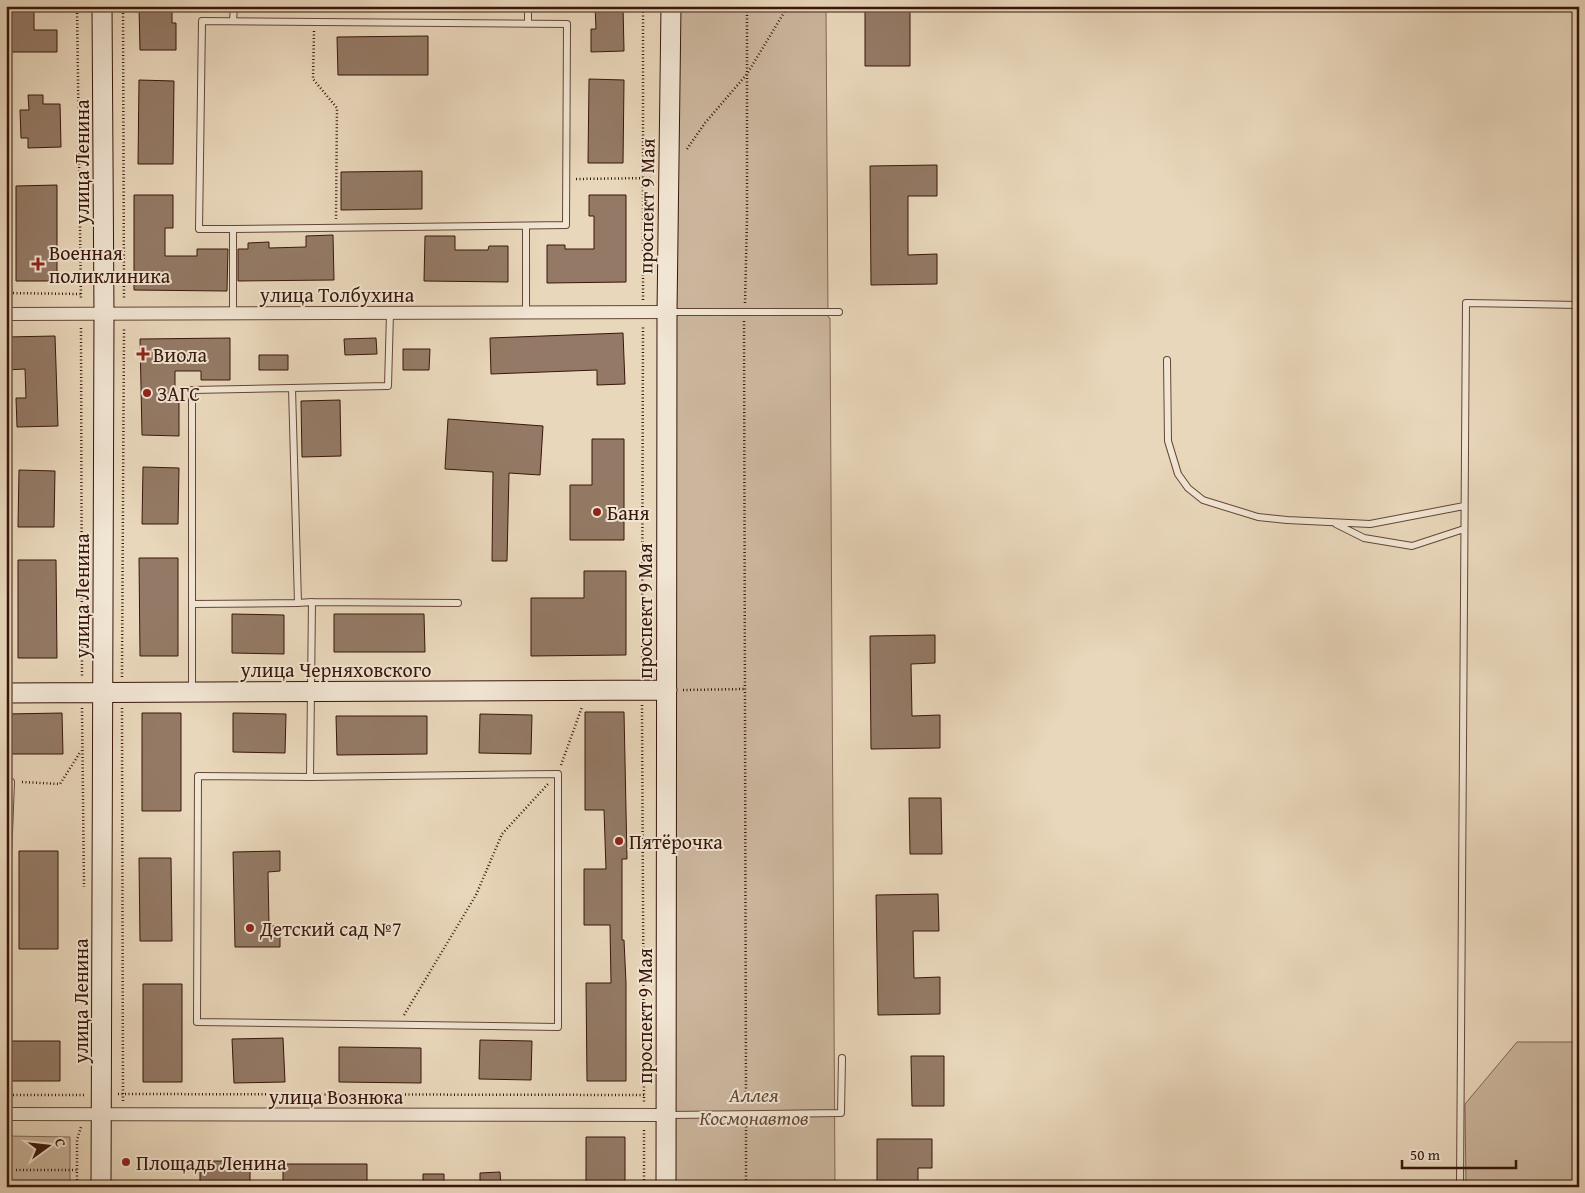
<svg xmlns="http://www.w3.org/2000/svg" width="1585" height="1193" viewBox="0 0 1585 1193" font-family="'Gentium Book Plus',serif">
<rect width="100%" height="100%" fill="#e9d7bb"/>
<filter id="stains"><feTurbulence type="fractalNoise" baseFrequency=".004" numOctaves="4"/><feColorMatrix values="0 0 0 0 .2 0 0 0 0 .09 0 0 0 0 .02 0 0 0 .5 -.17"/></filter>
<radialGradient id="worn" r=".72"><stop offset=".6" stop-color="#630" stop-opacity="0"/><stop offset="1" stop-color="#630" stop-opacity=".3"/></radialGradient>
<path fill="#cbb69d" stroke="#826654" d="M673,6H826L828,317L830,318L835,1187H673Z
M1517,1042H1579V1187H1466L1465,1104Z
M6,1136L70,1137V1187H6Z"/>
<path fill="#947a66" stroke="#38160a" d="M6,6H34V30H57V52H6Z
M139,6H172V23H176V50H140Z
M595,6H623L624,51L591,52V29H596Z
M865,6H910V66H865Z
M428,36V75H338L337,37Z
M589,79L624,80L623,163H588Z
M139,80L174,81L173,164H138Z
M28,95H43V104H60L61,147L28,148V138H21L20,110H29Z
M937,165V196H908V255L937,254V284L871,285L870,166Z
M422,171V209L341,210V172Z
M57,185V281H16V186Z
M134,195H173V228H165V256H197V249H228L227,291L134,290Z
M589,195H626V282L547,283V245H565V249H594V216H589Z
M333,235L334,280L238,281V249H248V243L269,242V248L306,247V236Z
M425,236H455V250H488L489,246H508V282L424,281Z
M623,333L625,384L597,385V370L491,374L490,338Z
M55,336L58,426L17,427L16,398H26L25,369L6,370V337Z
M230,338V380H201V371H175V402H179V436L142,435L140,339Z
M376,338L377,354L345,355L344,339Z
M403,349H430L429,370H403Z
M259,355H288V370H259Z
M340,400L341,456L302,457L301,401Z
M448,419L543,426L540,475L509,473L507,561H492L493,472L445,469Z
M592,439H624V540H570V485H592Z
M143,467L179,468L178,524H142Z
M19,470L55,471L54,527H18Z
M139,558H178V656H140Z
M18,560H56L57,658H18Z
M584,571H626V655L531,656V598H584Z
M232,614L284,615V654L232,653Z
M334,614H424L425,652H334Z
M935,635V663L911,664L912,716L940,715V748L871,749L870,636Z
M585,712H624L627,859H622V940H624L626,983V1081H587L586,983H611L610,925H584V869H606L604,810H585Z
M62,713L63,754H6V714Z
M142,713H181V811H142Z
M233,713L286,714L285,753L233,752Z
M480,714L532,715L531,754L479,753Z
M336,716H427V754L337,755Z
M909,798H941L942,854H910Z
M19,851H58V949H19Z
M280,851V871L268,872L269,926H280V947H235L233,852Z
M139,858H171L172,941H140Z
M938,894L939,931H913L914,978L940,977V1014L878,1015L876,895Z
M143,984H182V1082H143Z
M283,1038L285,1082L234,1083L232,1039Z
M480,1040L532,1041L531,1080L479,1079Z
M6,1041H60V1081H6Z
M339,1047L421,1048V1083L339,1082Z
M911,1056H944V1106H912Z
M586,1137H625V1187H586Z
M877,1139H932V1168H918V1187H877Z
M200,1161H250V1187H200Z
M283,1164H367V1187H283Z
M500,1172L501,1187H480V1173Z
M423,1174H444V1187H423Z"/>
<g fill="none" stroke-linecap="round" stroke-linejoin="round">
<g stroke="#644636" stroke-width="8">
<path id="lane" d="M528,6V24
M233,21L234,6
M670,312H839
M233,313V229H199L202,21L567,24L566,225L233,229
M526,313V226
M1167,360L1168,441L1178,474L1188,488L1203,500L1258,517L1287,520L1370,524L1464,506
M292,388L298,603L312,602L310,777L198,776L197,1022L558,1027V774L310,777
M1336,524L1364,538L1412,546L1464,529
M312,602L458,603
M192,604L298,603
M192,691V390L388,386L390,313
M6,782H11L6,909
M668,1115L841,1113L842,1058
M1460,1187L1466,303L1579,305"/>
</g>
<g stroke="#644636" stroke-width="14">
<path id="street" d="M6,314L667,312
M6,1114L667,1115"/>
</g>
<g stroke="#38160a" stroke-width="21">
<path id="secondary" d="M6,693L667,690
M101,1187L104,314L102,6
M666,1187L667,312L671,6"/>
</g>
<path stroke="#38160a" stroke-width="2.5" stroke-dasharray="1 2.5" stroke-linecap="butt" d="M77,6L81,300
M123,6L124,300
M314,31L313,79L337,108L336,219
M687,149L705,123L747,74L788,6
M576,179L653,178
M6,293L81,294
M643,300V6
M745,303L747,219V6
M744,321L746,1105
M81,328L82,677
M642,675L643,325
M122,677L124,328
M683,690L746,689
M642,705L644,1102
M82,708L84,887
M122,708L123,1102
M561,765L582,707
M22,782L60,784L81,751
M404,1015L476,895L502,834L548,784
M118,1094L644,1095
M6,1095H85
M16,1170H77
M77,1187V1140L81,1127
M644,1187V1128
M746,1187V1123"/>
<use href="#lane" stroke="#f1e5d3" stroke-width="6"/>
<use href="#street" stroke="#f1e5d3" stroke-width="12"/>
<use href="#secondary" stroke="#f1e5d3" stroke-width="19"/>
</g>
<g fill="#8f2418" stroke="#f1e5d3" stroke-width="2">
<path d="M35.5 256.5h5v5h5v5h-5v5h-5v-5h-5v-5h5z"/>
<path d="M140.5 346.5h5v5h5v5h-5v5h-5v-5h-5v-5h5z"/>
<circle cx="147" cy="393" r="5"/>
<circle cx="597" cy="512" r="5"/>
<circle cx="619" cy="841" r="5"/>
<circle cx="250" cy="928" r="5"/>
<circle cx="126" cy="1162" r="5"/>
</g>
<g text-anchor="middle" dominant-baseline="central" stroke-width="4" stroke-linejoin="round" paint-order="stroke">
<g font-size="20" fill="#38160a" stroke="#f1e5d3">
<text transform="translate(81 162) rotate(-90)">улица Ленина</text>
<text transform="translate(646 206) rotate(-89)">проспект 9 Мая</text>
<text x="337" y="294">улица Толбухина</text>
<text transform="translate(81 596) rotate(-90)">улица Ленина</text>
<text transform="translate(644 611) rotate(-90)">проспект 9 Мая</text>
<text x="336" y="669">улица Черняховского</text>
<text transform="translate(80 1001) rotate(-90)">улица Ленина</text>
<text transform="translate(644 1016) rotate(-90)">проспект 9 Мая</text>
<text x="336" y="1096">улица Вознюка</text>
</g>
<g font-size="20" fill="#38160a" stroke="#f1e5d3" text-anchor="start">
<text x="49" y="252">Военная<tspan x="49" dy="23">поликлиника</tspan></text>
<text x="153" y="354">Виола</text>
<text x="157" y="393">ЗАГС</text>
<text x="607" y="512">Баня</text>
<text x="629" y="841">Пятёрочка</text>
<text x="260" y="928">Детский сад №7</text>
<text x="136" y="1162">Площадь Ленина</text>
</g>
<g font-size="20" font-style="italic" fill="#644636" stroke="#f1e5d3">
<text x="754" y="1094">Аллея<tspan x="754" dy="23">Космонавтов</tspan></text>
</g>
</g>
<rect width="1585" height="1193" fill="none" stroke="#e9d7bb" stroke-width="25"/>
<rect x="8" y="8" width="1570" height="1178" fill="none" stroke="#38160a" stroke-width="2.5"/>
<rect x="12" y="12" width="1560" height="1168" fill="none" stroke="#38160a"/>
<g transform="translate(48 1146) rotate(75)" stroke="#f1e5d3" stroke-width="4" paint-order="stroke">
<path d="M0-4L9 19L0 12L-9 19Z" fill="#38160a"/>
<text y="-8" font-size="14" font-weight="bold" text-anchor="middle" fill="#38160a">С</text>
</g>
<path d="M1402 1160v8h114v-8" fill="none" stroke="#38160a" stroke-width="2.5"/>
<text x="1410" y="1160" font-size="15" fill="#38160a" stroke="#f1e5d3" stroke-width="4" paint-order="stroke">50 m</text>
<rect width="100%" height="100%" filter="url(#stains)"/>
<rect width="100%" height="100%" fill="url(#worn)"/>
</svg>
